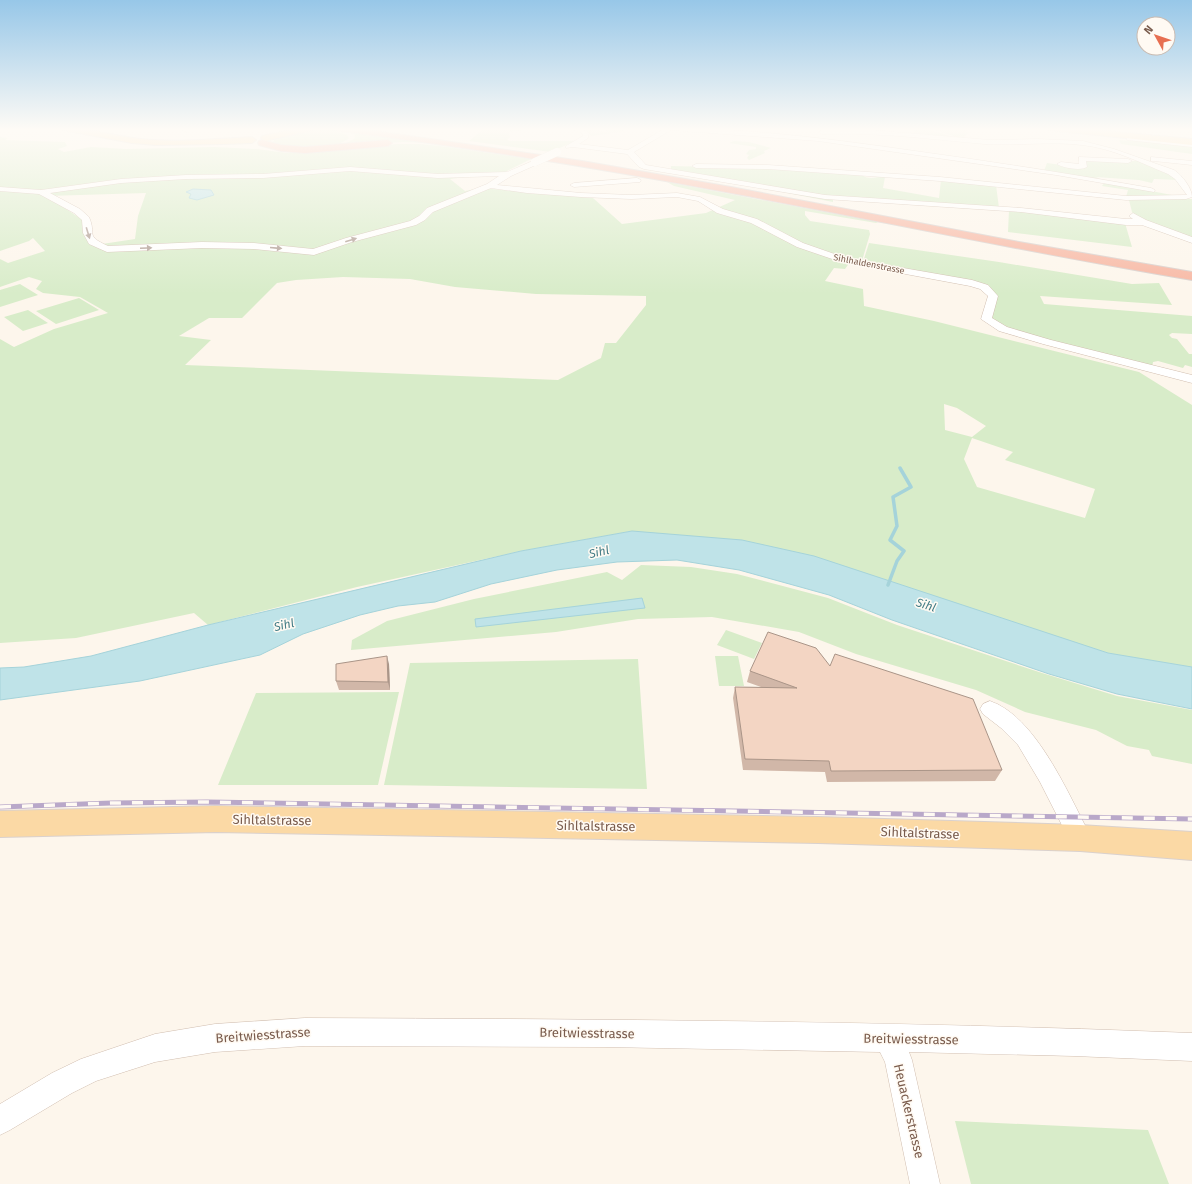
<svg xmlns="http://www.w3.org/2000/svg" width="1192" height="1184" viewBox="0 0 1192 1184" font-family="'Fira Sans',sans-serif">
<rect width="100%" height="100%" fill="#fdf6ec"/>
<path fill="#d8ecc9" fill-rule="evenodd" d="M314,128L332,130L347,135L349,138C336,151 289,149 273,142L275,138Z
M485,128H520L521,131L509,132L510,137L507,140L510,141H575L551,152L469,141Z
M579,128H596L591,129L607,132L605,130L615,129L627,131L591,136L589,133Z
M908,128C925,128 940,132 955,138L910,136L914,131Z
M929,128H955L968,130L966,131L969,132L964,137L965,138L962,139Z
M354,132L433,143L403,142L344,145L355,138Z
M0,137L8,138L5,140L65,142L67,146L58,149L64,152L91,147L127,149L214,147L257,149L287,153L398,144H419L441,146L531,159L505,172L450,179L465,191L481,188L593,198L622,224L706,213L735,200L674,186L667,182L878,222L876,223L805,211V215L810,221L869,230L870,234L861,264L850,262L845,269L834,268L825,281L863,289L864,306L934,321L1139,372L1192,405V667L1108,653L632,531L521,551L357,587L208,625L194,613L76,638L0,643V339L14,347L54,329L108,313L80,297L43,293L36,289L42,281L29,277L0,287V259L8,263L45,251L33,238L29,241L0,251ZM146,193L138,216L135,239L102,244L96,242L84,221L47,196ZM343,277L410,279L455,287L536,294L646,296V305L616,343H605L601,358L558,380L185,365L211,340L179,336L209,318H242L277,283L296,280ZM944,404L957,408L986,426L972,437L945,430ZM972,438L1013,452L1005,460L1095,489L1085,518L977,487L964,459Z
M1119,140L1192,145V154L1121,144Z
M734,141L749,142L771,148L764,151L765,153L749,160L747,158L749,155L746,154L749,150L756,149V147L729,143Z
M1084,161H1141L1166,170L1179,180L1154,179L1152,183L1139,180L1096,177L1100,179L1044,171L1047,163L1085,168Z
M671,166L767,168L862,175C870,181 877,176 885,177L883,188L939,198L941,180L996,185L999,208L833,197V202L671,170Z
M1105,182L1177,196L1126,197L1128,190L1102,186Z
M1133,199H1192V238L1136,217L1132,212L1129,200Z
M1009,210L1125,223L1132,247L1008,232Z
M869,243L999,262L1132,284L1159,283L1172,305L1040,296L1044,304L1192,316V334L1172,333L1169,335L1172,338L1177,339L1189,354H1192V367L1185,365L1183,368L1158,361L1153,362L1152,367L1014,331L991,318L989,288L863,262Z
M20,284L38,295L0,307V290Z
M79,298L99,310L56,324L36,311Z
M28,310L48,323L23,331L4,317Z
M641,565L691,567L737,574L828,598L897,625L1042,673L1117,696L1192,710V764L1152,756L1149,750L1127,746L1096,730L1025,712L976,690L856,654L799,632L712,617L638,619L556,632L351,650L352,640L387,621L474,599L607,572L622,580Z
M726,630L762,643L754,659L717,645Z
M715,656H738L744,686H719Z
M638,659L647,789L384,785L410,663Z
M399,692L378,785H218L256,693Z
M955,1121L1148,1130L1169,1184H971Z"/>
<path fill="#bfe3e8" stroke="#a5d3da" d="M193,189L211,190L214,195L197,200L189,198L191,194L186,192Z
M632,531L742,540L814,556L1108,653L1192,667V709L1117,694L1049,674L892,620L829,595L739,570L677,560L617,562L557,570L491,584L435,602L398,606L360,615L303,634L260,655L140,681L0,700V668L24,667L91,656L208,625L521,551Z
M642,598L645,608L476,627L475,619Z"/>
<g fill="none" stroke-linecap="round" stroke-linejoin="round">
<path stroke="#a5d3da" stroke-width="3.5" d="M888,585L897,561L904,551L890,540L897,526L893,497L911,487L900,468"/>
<g stroke="#d1beb0" stroke-width="1">
<path id="minor" d="M178,128H187L190,130L187,132Z
M571,128H579L589,133L588,138L579,144L628,150L664,129L663,128C748,128 832,139 915,151C994,162 1073,174 1151,188L1155,190L1154,192L1056,175L818,141L671,130L634,152L646,165L825,195L1021,208L1126,219H1133L1129,216L1133,213L1146,220L1192,237V243L1142,225H1126L1021,212L825,199L644,169L639,167L627,154L573,147L566,148V146L583,136V134Z
M858,129L990,140L1038,139L1083,141L1114,149L1174,170C1182,175 1192,188 1192,197L1186,199L1126,200L940,181L768,169L696,168L692,166L696,164L768,165L940,177L1126,196L1187,195L1175,179L1168,174C1141,163 1112,148 1082,145C1050,141 1017,146 985,144C931,139 877,132 822,134L819,132L822,130Z
M1129,137L1192,143V147L1127,140V138Z
M1079,157L1128,159L1132,161L1128,163L1086,161L1087,167C1081,171 1063,168 1057,164L1061,162L1079,164Z
M1151,157L1192,161V165L1154,161H1151Z
M535,160H538V164L511,176L497,185L581,193L631,195L677,193L700,197L723,209L757,219L803,243L846,258L972,280L988,285L998,296L992,318L1007,327L1051,340L1192,375V383L1043,344L999,331L981,319L988,296L980,289L970,286L841,262L797,247L751,223L717,213L698,201L677,197L631,199L581,197L527,193L491,188L433,212L425,220L416,225L352,242L314,255L254,249L202,248L107,252L89,244L83,233L82,220L74,213L39,194L0,191V187L41,190L121,179L186,175L263,174L350,167L438,174L507,172ZM350,171L438,178L499,176L487,184L427,208L419,216L410,221L346,238L313,249L254,243L202,242L108,246C84,235 97,235 89,217L80,209L50,193L121,183L186,179L263,178Z
M637,178L641,180L640,182L574,187L570,185L574,183Z
M990,701C1035,716 1067,791 1088,831L1091,838L1088,845L1080,848L1072,845L1040,782L1018,745L1001,728L983,714L980,709L983,704Z
M305,1018C601,1019 897,1021 1192,1033V1061L1074,1056L909,1052L912,1060L940,1184H910L885,1062L880,1052L604,1047L305,1046L215,1052L155,1062L96,1081L72,1093L10,1130L0,1135V1104L52,1073L81,1059L155,1034L215,1024Z"/>
</g>
<g stroke="#dad1cd" stroke-width="2">
<path id="major" d="M59,128C87,127 113,136 141,139C178,143 215,139 252,137L256,140L252,143L224,144L156,145L132,143L63,130Z
M299,128H313L312,130L265,141L261,138L262,136Z
M1045,128H1073L1192,139V145L1049,130Z
M216,806L818,817L1080,825L1192,832V860L1080,851L818,843L216,832L0,837V811Z"/>
</g>
<g stroke="#dad1cd" stroke-width="2">
<path id="highway" d="M329,128H352L383,132L582,161L731,187L1019,242L1192,272V280C1038,254 885,222 731,193C599,168 466,147 333,130Z
M262,140L281,145L305,147L388,140L392,143L388,146L305,153L281,151L259,145L258,143L259,141Z"/>
</g>
<use href="#minor" fill="#fff" fill-rule="evenodd"/>
<use href="#major" fill="#fbd9a5" fill-rule="evenodd"/>
<use href="#highway" fill="#f7b7a3" fill-rule="evenodd"/>
<g stroke="#b9a8c9" stroke-width="5">
<path id="rail" d="M0,807L111,803L207,802L1192,819"/>
</g>
<use href="#rail" stroke="#fffaf3" stroke-width="3.5" stroke-dasharray="11" stroke-linecap="butt"/>
<g stroke="#d1beb0" stroke-width="8" stroke-linecap="butt">
<path id="minor-bridge" d="M535,162L557,152"/>
</g>
<use href="#minor-bridge" stroke="#fff" stroke-width="8"/>
</g>
<path fill="#d1b7a8" d="M389,664L390,690H339L336,681Z
M830,666L1002,770L995,781L827,782L825,772L743,770L733,698L735,687H761L747,682L750,671Z"/>
<path fill="#aa9588" d="M387,656L389,664L390,690L388,682Z"/>
<path fill="#f3d5c3" stroke="#aa9588" d="M768,632L816,648L830,666L835,654L973,699L1002,770L831,771L829,761L745,759L735,687L797,688L750,671Z
M387,656L388,682L336,681V664Z"/>
<defs><path id="oneway-solid" d="M-6-.8H1V-3.2L6.5 0L1 3.2V.8H-6Z"/></defs>
<g fill="#af9d94">
<use href="#oneway-solid" transform="translate(88 233) rotate(73)"/>
<use href="#oneway-solid" transform="translate(351 240) rotate(-17)"/>
<use href="#oneway-solid" transform="translate(146 248) rotate(-3)"/>
<use href="#oneway-solid" transform="translate(276 248) rotate(5)"/>
</g>
<linearGradient id="sky" x2="0" y2="1"><stop stop-color="#97c7e8"/><stop offset="0.44" stop-color="#fefbf6"/><stop offset="1" stop-color="#fefbf6" stop-opacity="0"/></linearGradient>
<rect width="1192" height="294" fill="url(#sky)"/>
<g text-anchor="middle" dominant-baseline="central" stroke-width="3" stroke-linejoin="round" paint-order="stroke">
<g font-size="9" fill="#7a5c4d" stroke="#fffaf3">
<text transform="translate(869 264) rotate(11)">Sihlhaldenstrasse</text>
</g>
<g font-size="12" font-style="italic" fill="#437c86" stroke="#fffaf3">
<text transform="translate(599 552) rotate(-13)">Sihl</text>
<text transform="translate(926 605) rotate(18)">Sihl</text>
<text transform="translate(284 625) rotate(-13)">Sihl</text>
</g>
<g font-size="13" fill="#7a5c4d" stroke="#fffaf3">
<text transform="translate(272 820) rotate(1)">Sihltalstrasse</text>
<text transform="translate(596 826) rotate(1)">Sihltalstrasse</text>
<text transform="translate(920 833) rotate(2)">Sihltalstrasse</text>
<text transform="translate(587 1033) rotate(1)">Breitwiesstrasse</text>
<text transform="translate(263 1035) rotate(-4)">Breitwiesstrasse</text>
<text transform="translate(911 1039) rotate(1)">Breitwiesstrasse</text>
<text transform="translate(909 1111) rotate(77)">Heuackerstrasse</text>
</g>
</g>
<g transform="translate(1156 36) rotate(310)"><circle r="19" fill="#fffaf3" stroke="#cabbb1"/>
<path d="M0-3L7 15L0 10L-7 15Z" fill="#e76f51"/>
<text y="-6" font-size="11" font-weight="bold" text-anchor="middle" fill="#7a5c4d">N</text>
</g>
</svg>
